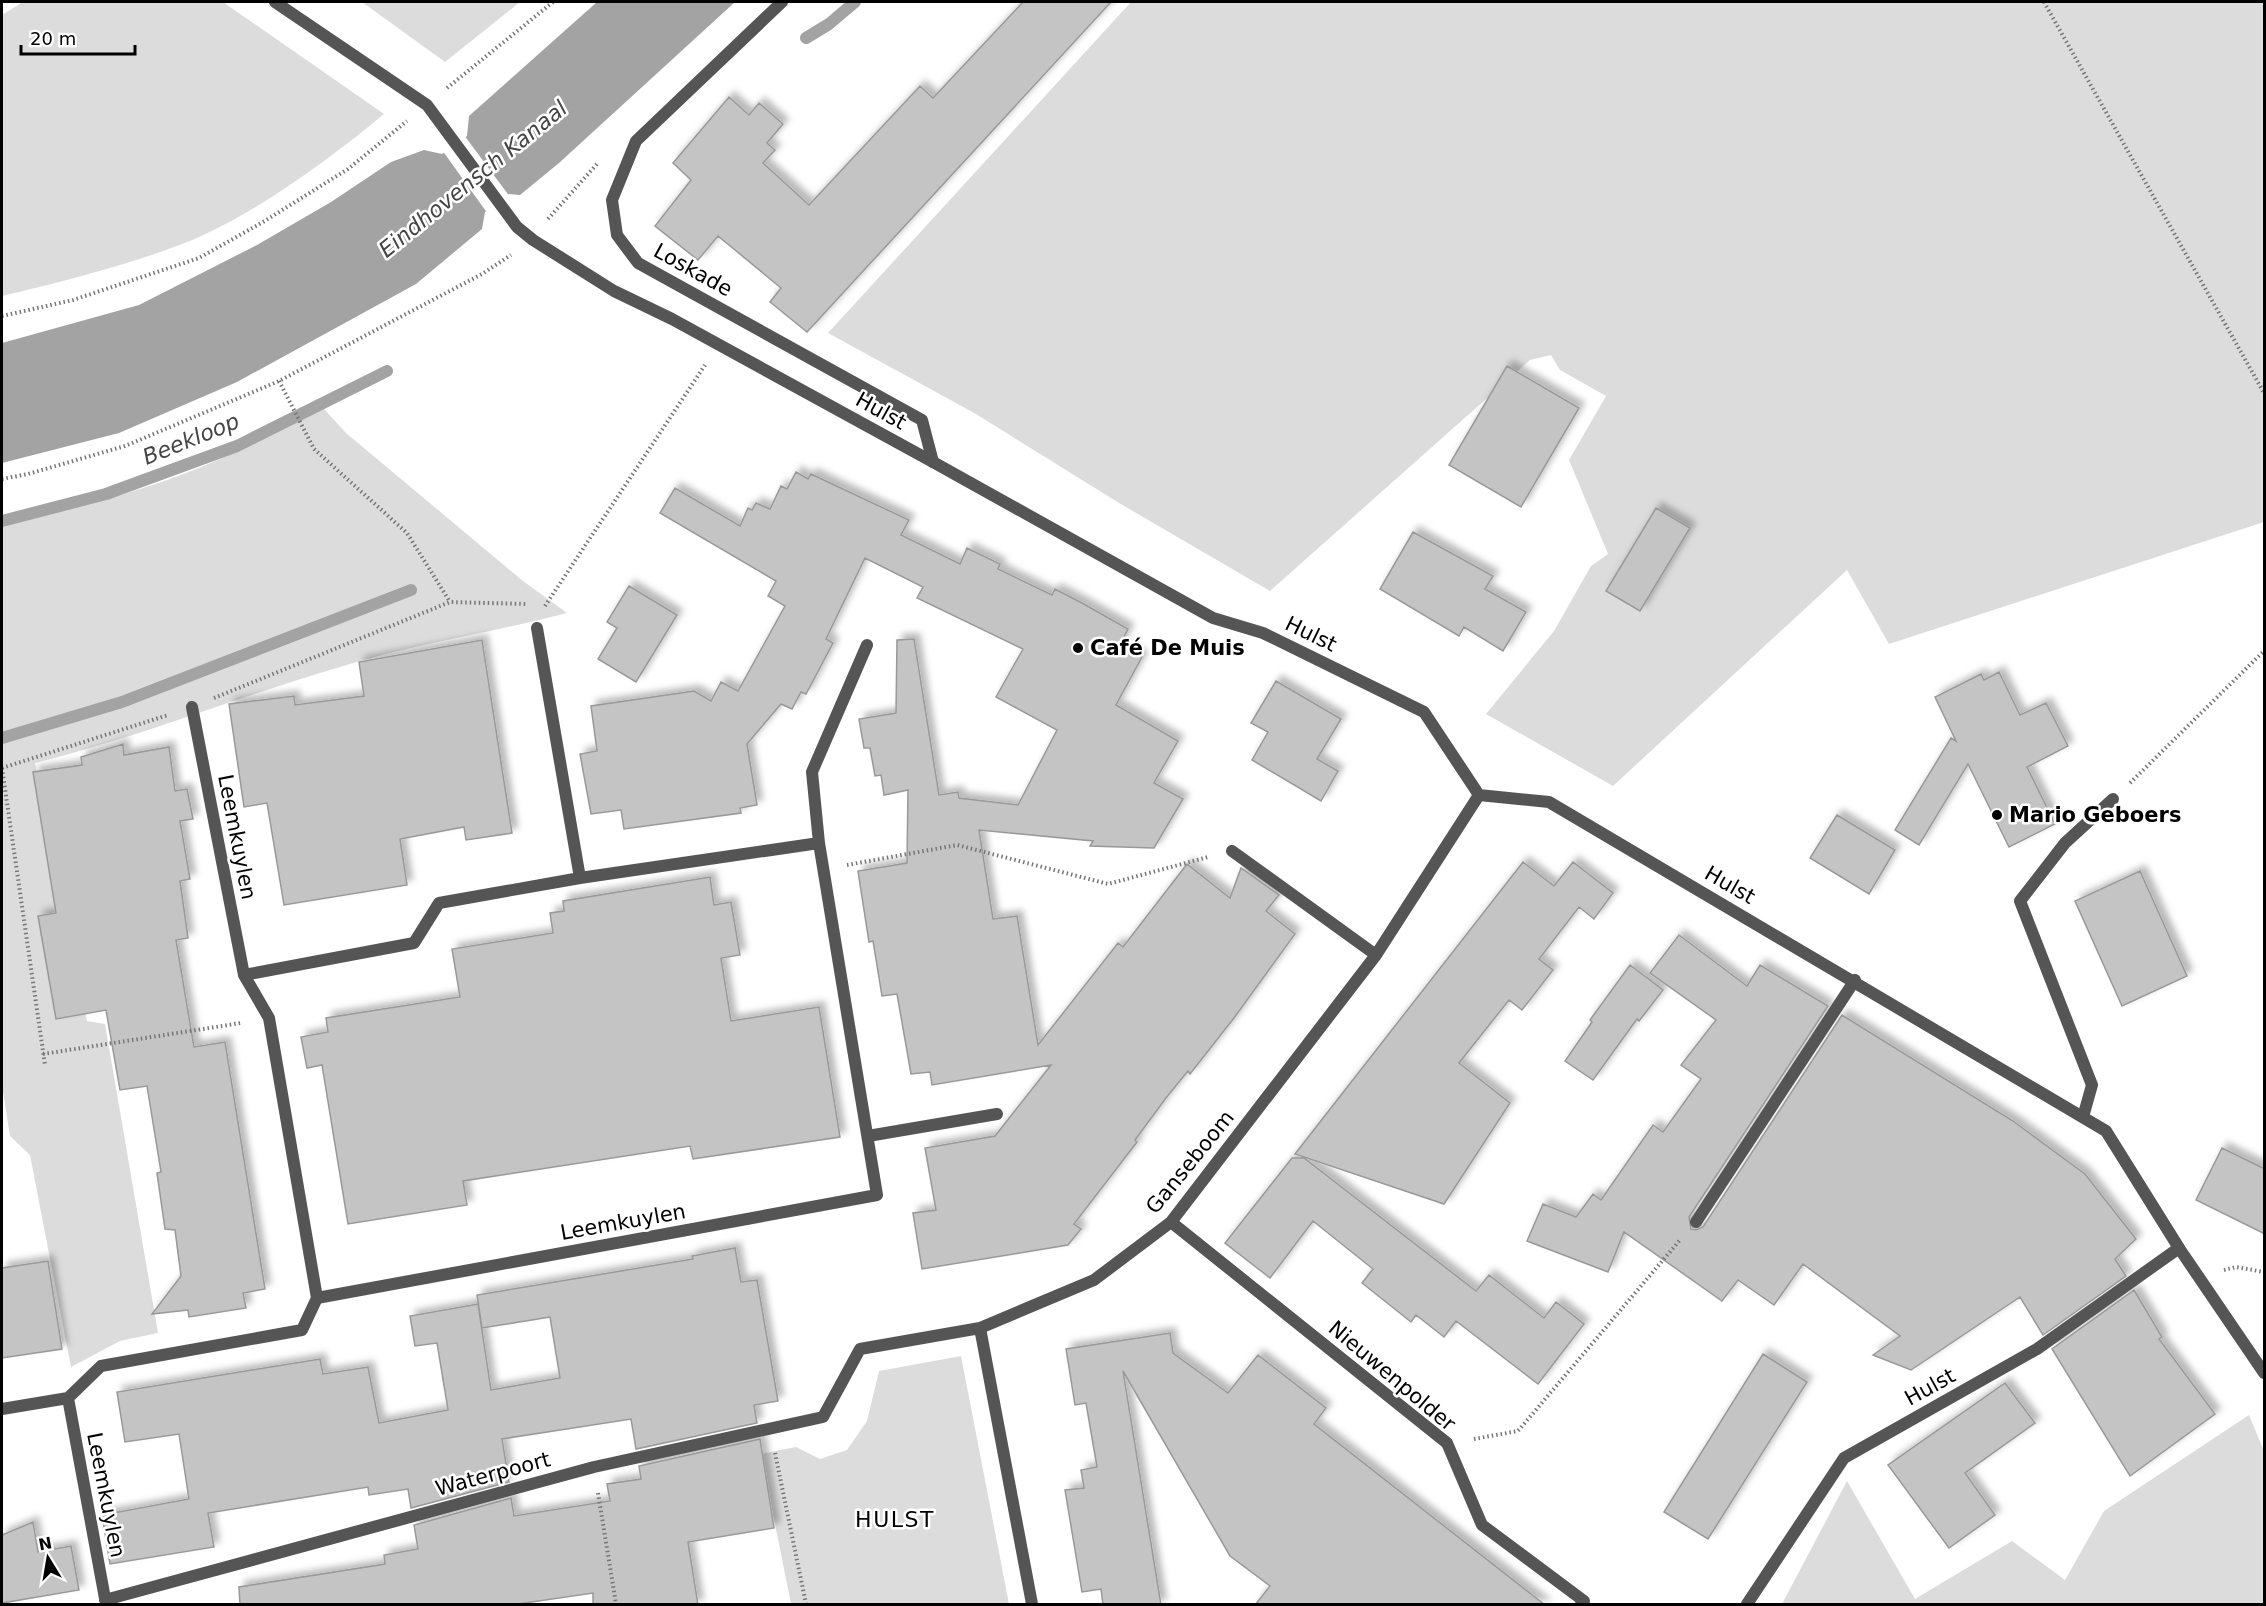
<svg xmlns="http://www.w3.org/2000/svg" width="2266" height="1606" viewBox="0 0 2266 1606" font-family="'DejaVu Sans',sans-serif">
<defs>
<filter id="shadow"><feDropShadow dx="5.5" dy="-5.5" stdDeviation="3" flood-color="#0004"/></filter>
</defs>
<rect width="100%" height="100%" fill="#fff"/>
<path fill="#dcdcdc" d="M23,2H223L384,114C330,159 255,214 190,241C129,265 65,281 2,296V15Z
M362,2H520L445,62Z
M1131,2H2264V522L1889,644L1847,570L1613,786L1486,714L1554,631L1591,566L1608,554L1569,460L1606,396L1560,370L1551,355L1530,360L1270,591L1119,503L976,414L828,333Z
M323,408L346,433L523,581L567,613C491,633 414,644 340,667C237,697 138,738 35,763L87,1021L105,1024L158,1333L120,1341L71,1367L30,1155L10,1136L2,1085V525C75,508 151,490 220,459C255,443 289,425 323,408Z
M961,1356L1009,1604H791L761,1454L796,1447L820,1459L847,1450L867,1421L879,1371Z
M2249,1415L2264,1451V1604H1782L1847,1481L1915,1599L2012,1541L2065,1580L2104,1511Z"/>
<path fill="#a3a3a3" d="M597,2H735L559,163L520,195L509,194L485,212L482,229L416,284L237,382L119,433L2,463V343L139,305L257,245L331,202L391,162L424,150L442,154L467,136L469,116Z"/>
<path fill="#fff" d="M464,135L510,197L488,214L442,150Z"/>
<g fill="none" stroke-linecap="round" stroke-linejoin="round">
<path stroke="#a3a3a3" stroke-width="12" d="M806,38L829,24L855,2
M2,521L106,494L237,446L387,371
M2,738L122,702L411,590"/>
</g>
<path fill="#c4c4c4" stroke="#999" stroke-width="1.5" filter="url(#shadow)" d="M1023,2H1111L807,332L770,302L781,288L718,236L698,260L655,226L691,180L673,163L729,97L749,115L759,103L783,124L767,143L775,150L763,163L809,205L920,86L933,98Z
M1507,366L1579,408L1521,507L1449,465Z
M796,472L808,479L811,474L909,520L901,535L960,564L967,548L1000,564L998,569L1052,595L1055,589L1082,603L1128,629L1120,645L1142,657L1116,705L1178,741L1154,783L1183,799L1154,848L1090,846L1093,841L979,830L993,919L1017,916L1038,1045L1118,943L1123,947L1187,864L1230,898L1241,868L1279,895L1266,911L1295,934L1234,1018L1190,1074L1188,1071L1166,1098L1135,1140L1137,1142L1074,1224L1081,1229L1068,1245L922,1269L913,1213L936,1210L925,1148L995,1136L1051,1065L932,1085L930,1072L911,1074L897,994L882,996L873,941L869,942L858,871L907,863L908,790L884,795L881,775L875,776L870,748H864L859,719L896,713L897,640L914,639L939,795L958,792L959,798L1018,805L1057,730L996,697L1023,649L917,598L923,587L865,558L826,639L833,643L806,694L801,692L792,709L781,704L747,744L757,805L740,808L741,813L624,829L621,810L591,814L580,754L597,751L591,706L694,691L711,701L721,682L738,691L785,606L768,596L776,581L660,513L675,488L740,526L748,508L752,510L756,503L770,509L781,486L787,489Z
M1656,508L1690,528L1640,611L1606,591Z
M1413,532L1493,576L1485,589L1526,612L1503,651L1464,627L1459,636L1380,589Z
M629,586L677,615L636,682L598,659L617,628L607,622Z
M482,640L512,833L466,840L464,827L400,839L407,885L284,905L267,803L244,807L229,704L294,696L295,705L364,696L359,662Z
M1999,672L2020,715L2046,703L2068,746L2027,767L2055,824L2009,847L1968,764L1919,845L1895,830L1951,738L1956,741L1935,697L1981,674L1984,680Z
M1276,681L1341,719L1317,759L1338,771L1321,801L1252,760L1268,732L1251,723Z
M123,744L124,755L169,747L175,791L187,789L193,819L180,821L190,879L180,881L188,938L176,940L194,1047L225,1042L265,1289L243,1293L246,1308L189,1317L188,1310L152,1314L181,1276L175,1230L165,1229L157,1173L161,1172L147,1086L120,1090L106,1010L56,1019L38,916L56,913L33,772L82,765L81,757Z
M1837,815L1895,850L1869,894L1810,858Z
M1523,862L1554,886L1573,862L1613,893L1594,919L1579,907L1539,959L1553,970L1522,1010L1509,1000L1459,1063L1510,1103L1444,1204L1295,1154Z
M2140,871L2187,976L2122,1006L2075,901Z
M710,877L714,905L731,902L740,955L721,958L731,1021L819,1007L840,1137L693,1159L690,1146L463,1181L467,1205L348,1224L322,1065L307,1068L301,1037L328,1032L326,1018L460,997L452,949L553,933L550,913L564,911L563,901Z
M1679,935L1747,986L1760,965L1828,1006L1689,1217L1691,1229L1696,1230L1703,1227L1842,1015L2013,1121L2085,1174L2136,1239L2115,1259L2126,1276L2043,1335L2020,1297L1911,1370L1873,1355L1900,1336L1803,1264L1774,1305L1738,1280L1722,1301L1624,1232L1608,1272L1527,1241L1543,1204L1576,1217L1593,1194L1601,1200L1653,1125L1663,1132L1701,1079L1681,1065L1716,1020L1650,973Z
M1630,965L1663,990L1639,1021L1637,1019L1593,1080L1565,1061L1592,1022L1590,1020Z
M2222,1148L2265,1169V1234L2196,1200Z
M1292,1158H1304L1476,1291L1489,1275L1544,1318L1556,1302L1584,1324L1538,1384L1456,1321L1444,1337L1416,1315L1411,1322L1362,1283L1373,1269L1313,1221L1270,1278L1225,1243Z
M735,1248L741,1282L757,1280L778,1401L754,1405L757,1423L636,1449L631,1419L502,1439L509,1482L411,1508L408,1489L369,1495L368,1487L208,1513L214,1547L110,1564L102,1515L189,1499L179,1434L125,1442L117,1392L320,1359L323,1374L368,1367L379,1423L448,1410L437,1343L415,1346L410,1316L478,1304L491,1390L560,1378L550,1317L482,1328L477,1295L693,1259L692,1256Z
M48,1261L62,1349L2,1358V1268Z
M2134,1290L2162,1337L2159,1339L2215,1414L2130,1476L2052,1349Z
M1170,1333L1173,1353L1228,1393L1258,1355L1326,1408L1314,1424L1545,1605H1255L1270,1586L1230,1556L1123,1371L1161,1605H1103L1101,1589L1082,1592L1065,1490L1084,1488L1081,1470L1097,1467L1086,1403L1075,1405L1066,1349Z
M1763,1354L1807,1382L1708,1539L1664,1512Z
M2005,1383L2035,1423L1965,1473L1995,1515L1949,1548L1888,1465Z
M760,1439L774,1528L688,1542L698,1605H593V1593L511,1605H240L239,1587L385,1564L384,1555L418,1549L414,1525L511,1498L514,1516L610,1501L607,1484L641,1479L639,1466Z
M33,1522L38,1552L71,1546L79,1590L2,1603V1535Z"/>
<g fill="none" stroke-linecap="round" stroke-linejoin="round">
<path stroke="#777" stroke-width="4" stroke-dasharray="1.5 3" stroke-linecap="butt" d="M2044,2L2264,393
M447,88L553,2
M548,219L597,164
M2,316L73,300L199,258L263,222L348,169L407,121
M279,381L314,449L407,533L450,602
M2,479L28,474L125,446L279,381L482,274L511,255
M545,606L705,365
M214,698L450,602L527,604
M2,768L168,715
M2,768L45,1065
M2130,783L2264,651
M847,865L957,845L1108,884L1208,857
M43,1054L241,1023
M2224,1270L2236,1267L2264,1272
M1474,1439L1518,1431L1680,1240
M775,1453L806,1604
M598,1493L616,1604"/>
<path stroke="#555" stroke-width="12" d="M2083,1117L2092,1085L2020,901L2065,843L2113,799
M868,1136L997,1114"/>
<path stroke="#555" stroke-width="12" d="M782,2L636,141L612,200L617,235L638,263L922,420L933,462
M537,628L580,878
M192,707L244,975L269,1018L317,1298
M819,843L812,772L867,645
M1232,851L1376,955
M1171,1222L1447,1443L1482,1525L1584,1601L1581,1604
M1696,1222L1855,980
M980,1328L1032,1604
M68,1398L106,1604
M2,1409L68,1398L101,1366L302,1330L317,1298L877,1195L819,843L580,878L439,903L414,943L244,975
M105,1600L594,1467L823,1417L860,1349L980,1328L1094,1280L1171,1222L1376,955L1479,795
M1747,1604L1844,1458L2037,1349L2179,1248"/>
<path stroke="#555" stroke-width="12" d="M275,2L427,105L517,227L533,240L614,291L672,319L933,462L1213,618L1263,633L1424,712L1479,795L1549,802L2106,1131L2179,1248L2264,1373"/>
</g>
<g fill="#000" stroke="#fff" stroke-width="2">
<circle cx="1078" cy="648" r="6"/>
<circle cx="1997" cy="815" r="6"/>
</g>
<g text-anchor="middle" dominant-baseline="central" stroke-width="5" stroke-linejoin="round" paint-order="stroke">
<g font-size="21" fill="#000" stroke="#fff">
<text transform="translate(693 270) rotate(29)">Loskade</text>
<text transform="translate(881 411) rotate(29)">Hulst</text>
<text transform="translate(1311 634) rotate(26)">Hulst</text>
<text transform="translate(237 837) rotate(79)">Leemkuylen</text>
<text transform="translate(1730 885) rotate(30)">Hulst</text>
<text transform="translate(1190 1162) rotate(-51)">Ganseboom</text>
<text transform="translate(623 1222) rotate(-10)">Leemkuylen</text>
<text transform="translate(1392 1376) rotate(40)">Nieuwenpolder</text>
<text transform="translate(1930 1387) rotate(-29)">Hulst</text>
<text transform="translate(493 1474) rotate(-15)">Waterpoort</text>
<text transform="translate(106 1495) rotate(79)">Leemkuylen</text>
</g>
<g font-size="21" font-weight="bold" fill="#000" stroke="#fff" text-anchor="start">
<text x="1090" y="648">Café De Muis</text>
<text x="2009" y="815">Mario Geboers</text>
</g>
<g font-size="22" font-style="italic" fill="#444" stroke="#fff">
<text transform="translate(473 179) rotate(-39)">Eindhovensch Kanaal</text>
<text transform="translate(191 439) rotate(-22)">Beekloop</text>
</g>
<g font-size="22" letter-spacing="1.5" fill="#000" stroke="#fff">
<text x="895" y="1519">HULST</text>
</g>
</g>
<rect width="2266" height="1606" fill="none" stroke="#000000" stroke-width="6"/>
<g transform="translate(48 1558) rotate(349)" stroke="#ffffff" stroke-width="4.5" paint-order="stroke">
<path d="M0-4.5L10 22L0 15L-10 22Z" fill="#000000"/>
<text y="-9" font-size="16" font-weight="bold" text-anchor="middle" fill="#000000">N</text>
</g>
<path d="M21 45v9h114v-9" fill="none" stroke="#000000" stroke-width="3"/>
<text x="30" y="45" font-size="18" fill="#000000" stroke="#ffffff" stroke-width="4.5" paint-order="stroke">20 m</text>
</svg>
